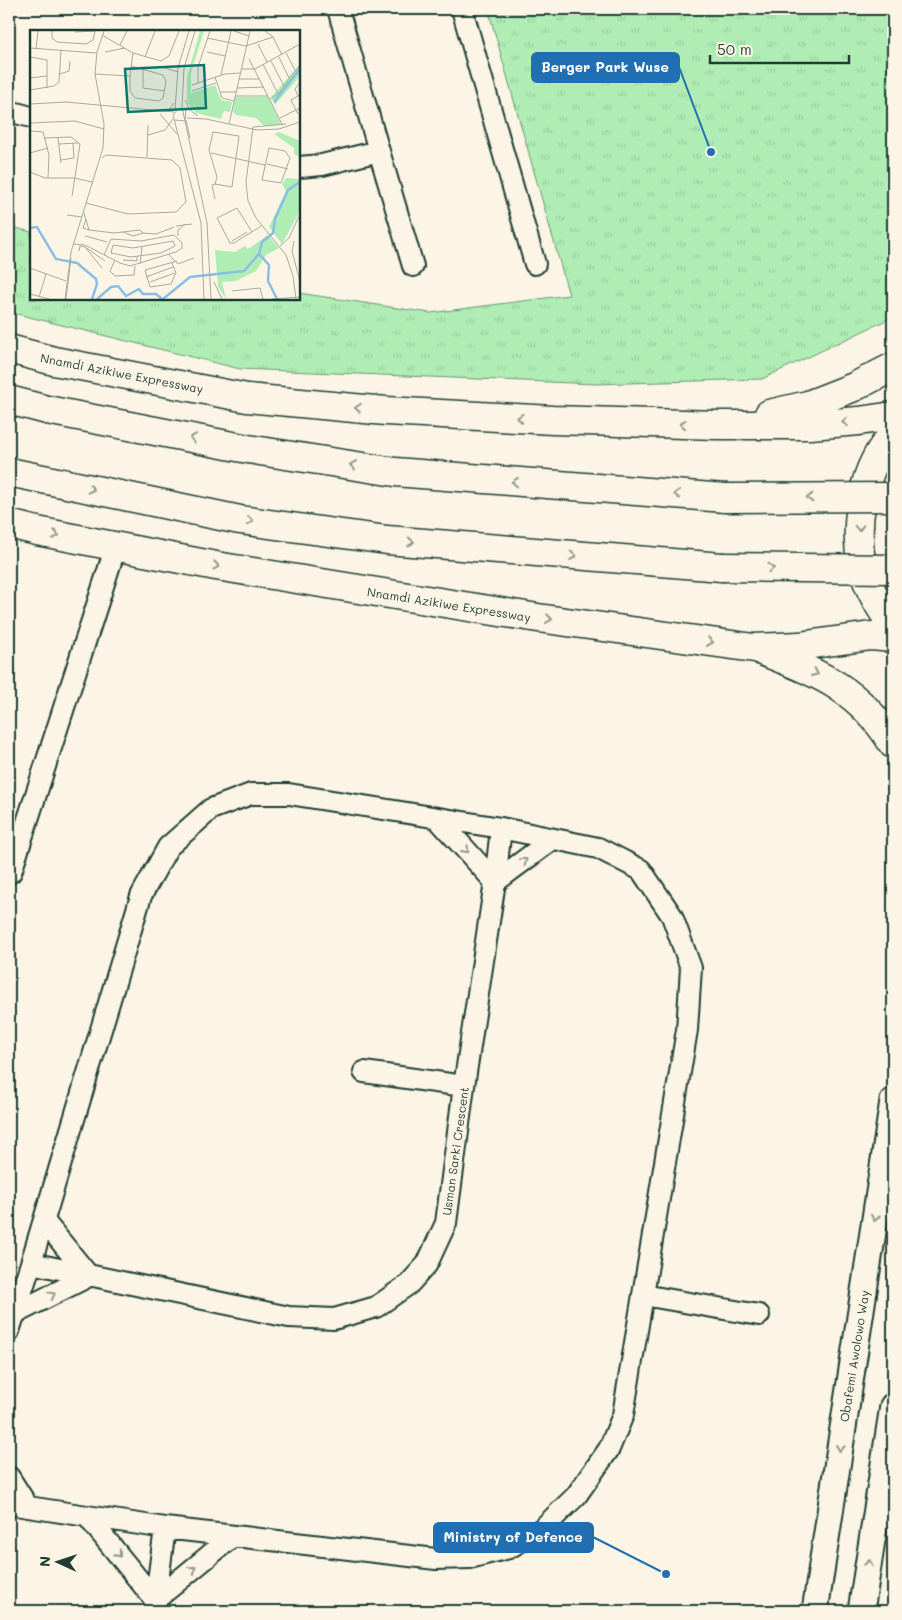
<svg xmlns="http://www.w3.org/2000/svg" width="902" height="1620" viewBox="0 0 902 1620" font-family="Mali,sans-serif">
<defs>
<pattern id="grass-tufts" width="24" height="20" patternUnits="userSpaceOnUse" patternTransform="scale(1.25)"><rect width="24" height="20" fill="#afedb4"/><path d="M3 7l-1-3M5 7V3M7 7l1-3M15 17l-1-3M17 17v-4M19 17l1-3" fill="none" stroke="#96cc9b"/></pattern>
</defs>
<rect width="100%" height="100%" fill="#fcf5e5"/>
<filter id="ink" filterUnits="userSpaceOnUse"><feTurbulence type="fractalNoise" baseFrequency=".02" numOctaves="2"/><feDisplacementMap in="SourceGraphic" scale="10" xChannelSelector="R" yChannelSelector="G"/><feConvolveMatrix kernelMatrix="1 2 1 2 8 2 1 2 1" color-interpolation-filters="sRGB"/></filter>
<g filter="url(#ink)">
<path fill="url(#grass-tufts)" stroke="#679574" d="M488,9H893V317L762,379L595,384L240,369L9,312V226L31,232V299H299V293L430,313L569,295Z"/>
<g fill="none" stroke-linecap="round" stroke-linejoin="round">
<g stroke="#1f3d34" stroke-width="24">
<path id="minor" d="M338,9L379,151L413,266
M462,9L535,264
M9,111L31,117
M299,167L322,165L379,151
M437,818L495,882L553,839
M11,872L116,546
M364,1072L464,1086
M31,1263L289,1317L334,1319L376,1307L409,1284L427,1264L446,1223L464,1086L495,882L501,828
M643,1295L759,1315
M14,1314L89,1276L44,1221
M9,1331L31,1263L141,896L168,847L211,809L251,794H289L501,828L598,848L641,870L672,916L691,968L687,1030L623,1415L609,1449L576,1496L543,1528L509,1548L469,1558L436,1559L165,1528L154,1611
M9,1477L28,1507
M9,1504L165,1528
M87,1516L155,1600L233,1536"/>
</g>
<g stroke="#1f3d34" stroke-width="29">
<path id="major" d="M815,1611L893,1101
M861,1611L893,1406"/>
</g>
<g stroke="#1f3d34" stroke-width="31">
<path id="highway" d="M9,349L54,361L247,398L386,411L553,420L717,425H810L859,421L893,416
M9,400L47,410L248,449L395,472L725,498
M769,414L808,405L854,387L893,367
M893,435C863,466 853,523 862,565C867,587 880,608 893,626
M9,472L240,520L387,540L722,567
M9,524L37,531L216,566L538,618L754,648L799,646L871,636L893,638
M764,652C820,673 861,691 893,744"/>
</g>
<use href="#minor" stroke="#fcf5e5" stroke-width="20"/>
<use href="#major" stroke="#fcf5e5" stroke-width="25"/>
<use href="#highway" stroke="#fcf5e5" stroke-width="28"/>
<g stroke="#1f3d34" stroke-width="31" stroke-linecap="butt">
<path id="highway-bridge" d="M725,498L893,497
M722,567L893,569"/>
</g>
<use href="#highway-bridge" stroke="#fcf5e5" stroke-width="28"/>
</g>
<defs><path id="oneway-chevron" d="M-2-3.5L2.5 0L-2 3.5" fill="none" stroke-width="1.6" stroke-linecap="round" stroke-linejoin="round" transform="scale(1.25)"/></defs>
<g stroke="#8e998c">
<use href="#oneway-chevron" transform="translate(358 408) rotate(-175)"/>
<use href="#oneway-chevron" transform="translate(520 418) rotate(-177)"/>
<use href="#oneway-chevron" transform="translate(845 422) rotate(175)"/>
<use href="#oneway-chevron" transform="translate(683 424) rotate(-178)"/>
<use href="#oneway-chevron" transform="translate(193 438) rotate(-169)"/>
<use href="#oneway-chevron" transform="translate(353 465) rotate(-171)"/>
<use href="#oneway-chevron" transform="translate(515 482) rotate(-175)"/>
<use href="#oneway-chevron" transform="translate(91 489) rotate(12)"/>
<use href="#oneway-chevron" transform="translate(677 494) rotate(-176)"/>
<use href="#oneway-chevron" transform="translate(810 498) rotate(-180)"/>
<use href="#oneway-chevron" transform="translate(250 521) rotate(8)"/>
<use href="#oneway-chevron" transform="translate(859 528) rotate(88)"/>
<use href="#oneway-chevron" transform="translate(56 535) rotate(11)"/>
<use href="#oneway-chevron" transform="translate(411 542) rotate(5)"/>
<use href="#oneway-chevron" transform="translate(573 556) rotate(4)"/>
<use href="#oneway-chevron" transform="translate(216 566) rotate(10)"/>
<use href="#oneway-chevron" transform="translate(771 568)"/>
<use href="#oneway-chevron" transform="translate(549 619) rotate(8)"/>
<use href="#oneway-chevron" transform="translate(710 642) rotate(8)"/>
<use href="#oneway-chevron" transform="translate(815 673) rotate(24)"/>
<use href="#oneway-chevron" transform="translate(466 850) rotate(48)"/>
<use href="#oneway-chevron" transform="translate(524 861) rotate(-37)"/>
<use href="#oneway-chevron" transform="translate(875 1218) rotate(99)"/>
<use href="#oneway-chevron" transform="translate(52 1295) rotate(-27)"/>
<use href="#oneway-chevron" transform="translate(840 1448) rotate(99)"/>
<use href="#oneway-chevron" transform="translate(118 1554) rotate(51)"/>
<use href="#oneway-chevron" transform="translate(869 1563) rotate(-81)"/>
<use href="#oneway-chevron" transform="translate(193 1569) rotate(-40)"/>
</g>
</g>
<g text-anchor="middle" dominant-baseline="central" stroke-width="5" stroke-linejoin="round" paint-order="stroke">
<g font-size="12" fill="#1f3d34" stroke="#fcf5e5">
<text transform="translate(122 373) rotate(11)">Nnamdi Azikiwe Expressway</text>
<text transform="translate(449 604) rotate(9)">Nnamdi Azikiwe Expressway</text>
<text transform="translate(455 1151) rotate(-82)">Usman Sarki Crescent</text>
<text transform="translate(854 1356) rotate(-81)">Obafemi Awolowo Way</text>
</g>
</g>
<g transform="translate(30 30)">
<rect width="270" height="270" fill="#fcf5e5"/>
<path d="M170,1H174L161,43V63L185,55L191,70L202,72L200,82L194,81L191,89L166,83L157,72V47ZM270,34V46L245,75L241,67ZM205,67H238L251,94L234,96L226,88L206,85L203,82ZM249,102L270,111V127L264,124V118L244,104ZM256,148L270,149V181L252,214L239,197L256,161L252,154ZM238,205L249,218L236,225L226,241L206,251L192,252L196,269L188,257L185,220L205,222L215,216L218,219Z" fill="#afedb4"/>
<path fill="none" stroke="#89bfe7" stroke-width="2.5" d="M244,72L270,39M0,198L7,197L26,229L47,233L66,249L67,254L62,269M67,269L81,257L88,256L96,266L109,259L113,264H126L132,269M133,269L160,247L214,241L229,224M247,269L238,251L239,235L229,224L232,212L243,203L245,189L258,160L270,152"/>
<path fill="none" stroke="#a4ab9e" stroke-width="1" d="M22,1V8L27,12L56,14L63,10L65,1M165,1L154,38L152,77L177,193L181,269M204,1L219,6M235,1L243,7L252,25M45,2L65,1M72,5L103,23L131,31L139,26L149,1M177,8L216,16L243,7M228,14L237,32M90,15L97,1M0,18L66,23M6,19L8,1M75,22L95,18M177,22L195,26M256,23L265,40M0,27L17,30V58M115,27L125,1M249,27L259,48M219,29L252,94M241,31L254,56M233,34L248,64M132,37L148,42M113,39V58L135,61M211,39H225L270,14M30,44L39,41L40,31M65,44L100,46V61L105,68L129,71L133,68L136,51L133,45L101,36M191,45L201,1M100,46L103,23M185,47L192,68L204,71M0,48L17,46M209,49H230M168,53V37L180,1M162,55L195,44L210,43M207,58L234,57M0,60L24,56L29,52L31,20M162,61L186,53M190,62H206M205,66H238M268,66L265,59L270,52M240,69L248,64L270,35M155,70L160,80L168,86M0,74L36,72L144,82M145,80L148,38L159,1M129,81L139,80L144,73M130,84L147,104M268,84L261,70L270,65M157,88L176,89L227,100L249,99L270,92M250,88L270,78M145,90L155,91L156,80L149,78L143,85L171,193L174,269M156,90L160,108M0,93L45,91L74,99M199,94L220,1M223,97L216,152L218,171L226,188L256,225L263,246L266,269M223,97L256,94M0,101L13,102L19,125L18,148M118,105L135,100L143,89M15,108L41,107L50,114L42,166M28,108L31,133M29,114L48,113M239,118L255,121L260,128L251,153L232,150ZM0,123L18,118M181,123L235,135M117,127L118,95M31,130L44,128L43,113M237,134L258,139M0,142L15,148H44L62,152M185,169L182,155L185,154L187,147L179,120L183,102L209,106L202,157L185,154M56,173L98,184L146,182L156,172L150,138L142,130L76,125L72,128M54,183L59,200L84,203L110,200L113,203M37,185L52,187M56,189L53,198L59,200M146,196L162,194M93,202L103,206L113,203L126,204L144,197M222,202L207,178L187,188L200,213H204L215,206L222,202L225,200L227,199L232,195M55,206L77,212M148,206V200L155,194M143,211L145,216L131,223L101,227L81,223L83,215L103,218ZM202,211L217,202M264,211L262,221L270,252M43,214L55,215L90,233L100,236L146,222L152,218V213L144,205L111,211L81,209L74,225M250,216L259,208L270,184M55,217L72,238M49,221L50,216L55,217L75,231M139,225L148,234L164,228M85,230L80,241L85,246L104,245L105,236M93,230L107,231V227M142,233L146,243L141,254L120,257L115,240L147,231M110,234L112,217M0,238L36,251M116,247L143,237M120,252L145,243M184,252L192,269M202,261L230,258L233,269M0,264L19,269M9,267L16,244M35,269L41,222L73,118L74,94L65,44L67,22L74,1M36,269L41,228M242,269L270,267"/>
<path fill="#0f766e" fill-opacity="0.15" stroke="#0f766e" stroke-width="2.5" d="M174,35L176,78L98,82L95,39Z"/>
<rect width="270" height="270" fill="none" stroke="#1f3d34" stroke-width="2.5"/>
</g>
<path fill="none" stroke="#1f6fb2" stroke-width="2" d="M711 152L679 67M666 1574L593 1537"/>
<g fill="#1f6fb2" stroke="#fcf5e5" stroke-width="2">
<circle cx="711" cy="152" r="5"/>
<circle cx="666" cy="1574" r="5"/>
</g>
<g fill="#1f6fb2" stroke="#1f6fb2" stroke-width="2">
<rect x="532" y="53" width="147" height="29" rx="5"/>
<rect x="434" y="1523" width="159" height="29" rx="5"/>
</g>
<g font-size="14" text-anchor="middle" font-weight="bold" fill="#fff">
<text x="605" y="72">Berger Park Wuse</text>
<text x="513" y="1542">Ministry of Defence</text>
</g>
<rect width="902" height="1620" fill="none" stroke="#fcf5e5" stroke-width="30"/>
<rect x="15" y="15" width="872" height="1590" fill="none" stroke="#1f3d34" stroke-width="2" filter="url(#ink)"/>
<g transform="translate(58 1562) rotate(273)" stroke="#fcf5e5" stroke-width="4" paint-order="stroke">
<path d="M0-4L9 19L0 12L-9 19Z" fill="#1f3d34"/>
<text y="-8" font-size="14" font-weight="bold" text-anchor="middle" fill="#1f3d34">N</text>
</g>
<path d="M710 55v8h139v-8" fill="none" stroke="#1f3d34" stroke-width="2.5"/>
<text x="717" y="55" font-size="15" fill="#1f3d34" stroke="#fcf5e5" stroke-width="4" paint-order="stroke">50 m</text>
</svg>
